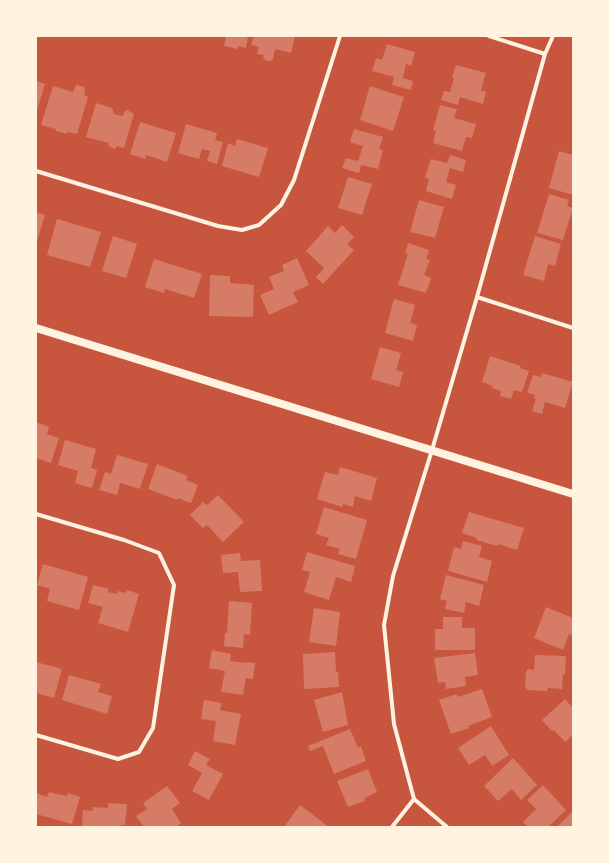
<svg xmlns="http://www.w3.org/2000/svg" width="609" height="863" viewBox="0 0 609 863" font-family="Signika,sans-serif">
<rect width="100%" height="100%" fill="#c8553d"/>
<path fill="#d67c66" d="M226,36H248L246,48L238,46V49L224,46Z
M254,36H295L291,53L275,49L273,59L270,61H266L263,57L264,55L257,54L259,47L251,45Z
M387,44L415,52L411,66L406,64L403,78L413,81L411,90L392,85L394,77L372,71L376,58L382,60Z
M456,65L486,73L481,90L486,92L483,104L460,97L458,105L441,100L444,91L450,92L454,78L452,77Z
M36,81L45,84L36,114Z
M77,85L84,87L85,90L84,95L88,97L77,134L67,132V134L56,131V129L41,125L53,86L73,92L75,87Z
M370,86L404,97L393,131L360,120Z
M96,103L112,108L114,114L123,116L124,112L127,110L134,114L124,148L116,146L115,149L108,146L109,143L86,137Z
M440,105L457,109L454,118L476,124L472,138L466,137L462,151L433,143L436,131L433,130Z
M140,122L176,133L167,162L146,155L145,159L130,154Z
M186,124L217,133L215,140L223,142L217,164L207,161L210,151L202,149L199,159L178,153Z
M354,129L383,137L379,149L383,150L378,169L361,165L359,173L342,168L346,158L358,161L363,146L350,142Z
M237,139L268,148L259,177L222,166L228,143L235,146Z
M559,151L573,155V195L549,188Z
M450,155L466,160L463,172L450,168L446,182L456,185L452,199L426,191L429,179L425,178L431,159L447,163Z
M348,177L372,184L362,215L338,208Z
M549,194L569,200L567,206L573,208L563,240L537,233Z
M419,200L444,207L435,238L410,232Z
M36,212L45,215L36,244Z
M57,219L101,232L90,267L47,255Z
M342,225L354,237L347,244L354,250L323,284L316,277L324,268L306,251L328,226L335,233Z
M113,236L137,244L126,278L102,271Z
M535,236L561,244L555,266L548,264L544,281L523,275Z
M408,243L429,250L426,259L430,260L424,275L431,278L426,293L398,285L408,254L405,253Z
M297,258L309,285L293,292L298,302L269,315L260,295L274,289L269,277L284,271L282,265Z
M154,259L202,274L194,298L165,289L164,293L145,287Z
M210,275L230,276V283L254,285L253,317L209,316Z
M394,299L415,305L410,323L417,325L413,341L385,333Z
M380,347L401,353L396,370L403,372L399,387L371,379Z
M490,356L521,366L520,368L529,371L522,392L514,390L511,399L500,396L501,391L492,388L493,386L482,382Z
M542,373L573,382L565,408L545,402L542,414L532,411L536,399L534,398L535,395L527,393L533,375L541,377Z
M36,422L49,427L47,434L59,438L51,463L36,458Z
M65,440L96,449L91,468L97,470L92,488L75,483L78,471L58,465Z
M117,455L148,464L140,489L120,483L117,495L99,490L105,472L111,474Z
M157,464L188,476L186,480L198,485L191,503L178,498L177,500L148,489Z
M340,467L377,478L371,501L355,496L353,507L343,504L342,507L317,499L325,472L338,475Z
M218,495L244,522L223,542L207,525L203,528L190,515L203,502L207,505Z
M324,507L367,520L356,559L338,554L340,549L326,545L329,538L316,534Z
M469,512L524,528L517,550L498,544L497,546L476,540L477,538L462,533Z
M463,541L482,546L479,557L492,561L487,582L448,571L454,547L461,549Z
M307,552L355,566L351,582L336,577L329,600L304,592L310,572L302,570Z
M240,553L241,561L260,560L262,591L240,592L238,572L223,573L221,555Z
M43,564L88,577L79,610L47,601L50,589L37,585Z
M446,575L484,585L479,606L466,602L464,613L445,609L447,601L440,599Z
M93,585L109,589L108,592L117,594L118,591L126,593L127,590L139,594L128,632L98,623L103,607L88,603Z
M229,601L252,603L250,635L244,634L243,648L224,646L225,633H227Z
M546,607L573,618V636L569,634L563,650L534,638Z
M314,608L340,612L336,646L309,642Z
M443,617H462V628H475V650H435V629H443Z
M212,650L231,654L230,661L247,663L248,662L255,663L253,679L246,678L243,695L221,692L225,671L209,668Z
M335,652L336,672H338L339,687L304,689L303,654Z
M475,653L478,675L465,677L466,686L446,689L445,682L438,683L434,658Z
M535,655L566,656L565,674H563L562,689L548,688L547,691L528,690L525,687L526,672L528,669L534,670Z
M36,662L62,669L54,698L36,693Z
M69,675L101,684L98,692L112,696L107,714L62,700Z
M482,689L492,717L468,726L469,728L451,734L439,700L457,694L458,697Z
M342,692L348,725L323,732L314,700Z
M565,699L573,708V735L565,742L554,730L552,731L542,720Z
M204,700L222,703L220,710L241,714L235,745L213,741L216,721L201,719Z
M491,726L509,755L492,766L485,755L469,765L458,748Z
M350,729L358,748L361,746L366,761L334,774L323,746L310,751L308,746Z
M195,751L210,759L206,765L223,774L209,800L192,791L202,773L188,765Z
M513,758L537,785L521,800L512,789L498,801L484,786Z
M368,769L377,792L364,798L365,801L348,807L337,781Z
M543,785L566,810L548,827H528L523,822L536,809L527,800Z
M167,786L180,803L172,809L181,823L178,825L180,827H144L136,816L147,809L143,803Z
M49,792L67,796L68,793L80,797L72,824L36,814V793L47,797Z
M108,803L127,804L125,825H120V827H82L83,810L93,811V807L108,808Z
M300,805L329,827H284Z
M573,811V827H557Z"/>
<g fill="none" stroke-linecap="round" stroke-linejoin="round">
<path stroke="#fff3e0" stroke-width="4" d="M489,36L545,54
M36,171L218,226L242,230L259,225L281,205L294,180L340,36
M477,297L573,328
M36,514L124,540L159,553L174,585L153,728L139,752L118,759L36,735
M392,827L414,799
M447,827L414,799L394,724L384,625L393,576L432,450L477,297L545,54L553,36"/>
<path stroke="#fff3e0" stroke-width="8" d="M36,328L573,494"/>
</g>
<rect width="609" height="863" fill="none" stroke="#fff3e0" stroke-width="74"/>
</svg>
